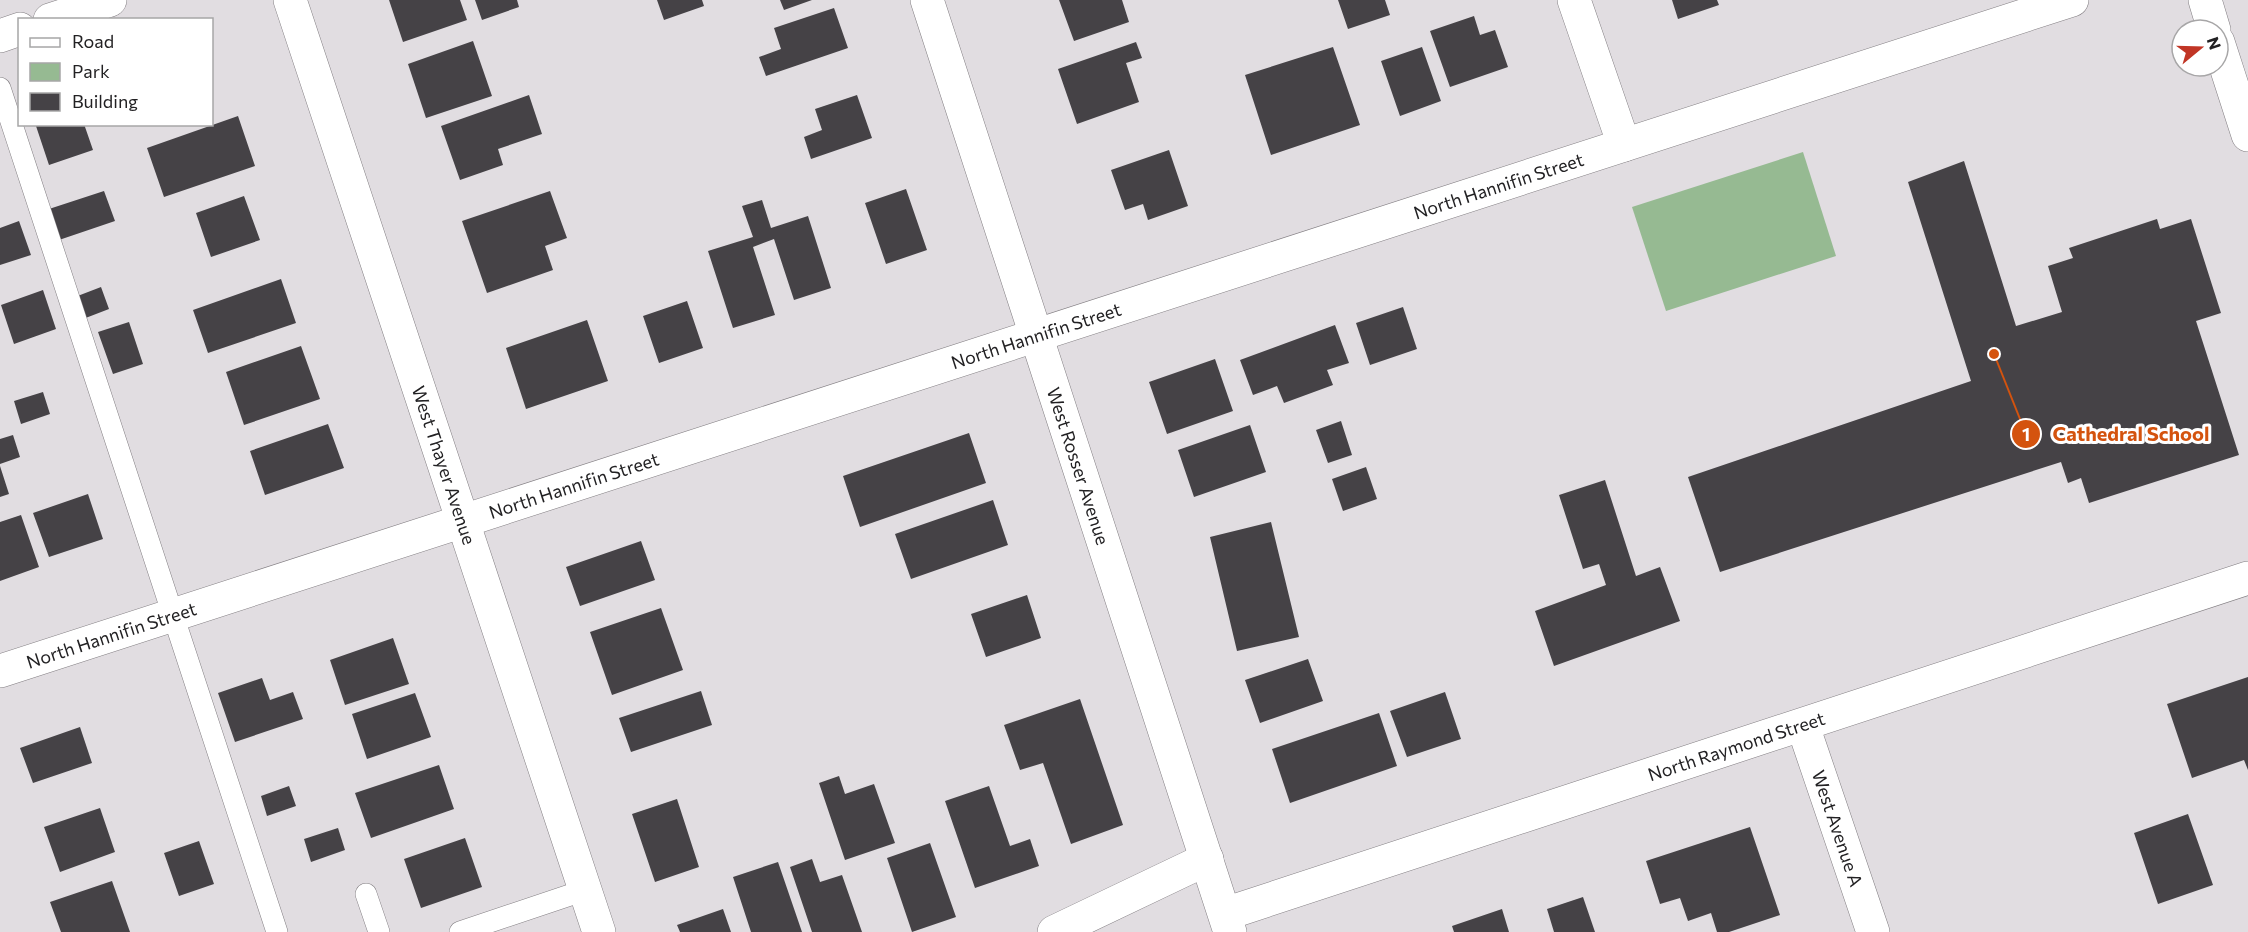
<svg xmlns="http://www.w3.org/2000/svg" width="2248" height="932" viewBox="0 0 2248 932" font-family="Commissioner,sans-serif">
<rect width="100%" height="100%" fill="#e1dde1"/>
<path fill="#96ba92" d="M1803,152L1836,256L1666,311L1632,207Z"/>
<path fill="#454246" d="M389,0H460L467,20L403,42Z
M475,0H517L519,7L482,20Z
M657,0H702L704,6L664,20Z
M780,0H812L784,10Z
M1059,0H1122L1129,22L1074,41Z
M1338,0H1385L1390,15L1348,29Z
M1672,0H1717L1719,5L1678,19Z
M834,8L848,48L766,76L759,57L781,49L774,28Z
M1474,16L1480,35L1495,30L1508,67L1450,87L1430,31Z
M473,41L492,96L426,118L408,64Z
M1136,42L1142,58L1126,63L1139,102L1077,124L1058,69Z
M1333,47L1360,125L1271,155L1245,75Z
M1422,47L1441,101L1400,116L1381,61Z
M529,95L542,134L498,149L503,165L460,180L441,126Z
M857,95L872,138L811,159L804,137L822,130L815,109Z
M238,116L255,166L164,197L147,148Z
M40,124H84L93,150L49,165L36,126Z
M1169,150L1188,206L1148,220L1143,204L1125,210L1111,170Z
M1964,161L2016,326L2062,312L2048,266L2073,258L2069,248L2157,219L2160,229L2191,219L2221,313L2196,321L2239,455L2089,503L2081,478L2068,483L2061,462L1720,572L1688,477L1971,381L1908,182Z
M906,189L927,250L886,264L865,203Z
M104,191L115,221L59,240L49,209Z
M550,191L567,238L545,246L553,270L487,293L462,221Z
M244,196L260,240L211,257L196,213Z
M762,200L771,228L808,216L831,288L794,300L774,239L753,247L775,315L733,328L708,251L753,237L742,206Z
M19,221L31,255L0,265V228Z
M281,279L296,323L208,353L193,310Z
M101,287L109,309L83,319L75,297Z
M43,290L56,329L14,344L1,305Z
M687,301L703,348L659,363L643,316Z
M1403,307L1417,349L1370,365L1356,323Z
M587,320L608,381L526,409L506,348Z
M129,322L143,364L113,374L98,332Z
M1335,325L1349,363L1327,370L1333,385L1284,403L1277,386L1253,395L1240,360Z
M301,346L320,399L244,425L226,372Z
M1215,359L1233,411L1167,434L1149,382Z
M43,392L50,414L21,424L14,401Z
M1341,421L1352,455L1328,463L1316,430Z
M328,424L344,468L265,495L250,451Z
M1250,425L1266,472L1194,497L1178,450Z
M969,433L986,483L860,527L843,476Z
M13,435L20,457L0,464V439Z
M0,466L9,494L0,497Z
M1366,467L1377,499L1343,511L1332,479Z
M1605,480L1636,576L1660,567L1680,621L1554,666L1535,611L1606,585L1599,564L1583,569L1559,495Z
M88,494L103,539L49,557L33,513Z
M993,500L1008,545L911,579L895,534Z
M21,515L39,567L0,581V522Z
M1271,522L1299,637L1237,651L1210,537Z
M641,541L655,580L580,606L566,567Z
M1027,595L1041,638L986,657L971,614Z
M661,608L683,670L612,695L590,632Z
M393,638L409,684L345,705L330,660Z
M1308,659L1323,701L1260,723L1245,680Z
M2248,677V770L2244,760L2192,778L2167,704Z
M262,678L270,700L293,692L303,719L235,742L218,693Z
M701,691L712,725L631,752L619,718Z
M1445,692L1461,739L1407,757L1390,711Z
M415,693L431,737L367,759L352,714Z
M1080,699L1123,825L1071,844L1043,763L1020,770L1004,725Z
M1379,713L1397,766L1290,803L1272,749Z
M80,727L92,763L33,783L20,748Z
M439,765L454,809L371,838L355,793Z
M839,776L845,794L874,784L895,843L845,860L819,783Z
M289,786L296,806L267,816L261,796Z
M989,786L1010,846L1030,839L1039,866L975,888L945,801Z
M677,799L699,867L655,882L632,814Z
M100,808L115,852L60,872L44,827Z
M2188,814L2213,885L2158,904L2134,833Z
M1750,827L1780,915L1729,932H1717L1711,913L1688,921L1680,898L1660,904L1646,861Z
M338,828L345,850L311,862L304,839Z
M465,838L482,887L421,908L404,859Z
M199,841L214,884L179,896L164,853Z
M930,843L956,917L912,932L887,858Z
M812,859L820,882L842,875L862,932H812L790,867Z
M778,862L802,932H751L733,877Z
M112,881L130,932H61L50,902Z
M1583,897L1595,932H1554L1547,909Z
M723,909L731,932H680L677,925Z
M1502,909L1509,932H1454L1452,926Z"/>
<g fill="none" stroke-linecap="round" stroke-linejoin="round">
<g stroke="#827e82" stroke-width="22">
<path id="lane" d="M0,88L277,932
M366,894L379,932
M460,932L585,890"/>
</g>
<g stroke="#827e82" stroke-width="34">
<g id="street">
<path id="s1" d="M290,0L599,932"/>
<path d="M1574,0L1624,145"/>
<path d="M2205,0L2214,30"/>
<path d="M50,20L110,0"/>
<path d="M0,36L20,29"/>
<path d="M2218,42L2248,135"/>
<path id="s2" d="M0,671L2072,0"/>
<path id="s3" d="M1803,726L1873,932"/>
<path id="s4" d="M1225,914L2248,578"/>
<path d="M1054,932L1207,859"/>
</g>
</g>
<g stroke="#827e82" stroke-width="34">
<g id="secondary">
<path id="s5" d="M927,0L1230,932"/>
</g>
</g>
<use href="#lane" stroke="#fff" stroke-width="21"/>
<use href="#street" stroke="#fff" stroke-width="33"/>
<use href="#secondary" stroke="#fff" stroke-width="33"/>
</g>
<g text-anchor="middle" dominant-baseline="central" stroke-width="6" stroke-linejoin="round" paint-order="stroke">
<g font-size="18" fill="#222123" stroke="#fff">
<text stroke="none"><textPath href="#s2" startOffset="1575">North Hannifin Street</textPath></text>
<text stroke="none"><textPath href="#s2" startOffset="1089">North Hannifin Street</textPath></text>
<text stroke="none"><textPath href="#s1" startOffset="490">West Thayer Avenue</textPath></text>
<text stroke="none"><textPath href="#s5" startOffset="490">West Rosser Avenue</textPath></text>
<text stroke="none"><textPath href="#s2" startOffset="603">North Hannifin Street</textPath></text>
<text stroke="none"><textPath href="#s2" startOffset="117">North Hannifin Street</textPath></text>
<text stroke="none"><textPath href="#s4" startOffset="538">North Raymond Street</textPath></text>
<text stroke="none"><textPath href="#s3" startOffset="108">West Avenue A</textPath></text>
</g>
</g>
<path fill="none" stroke="#d4530e" stroke-width="2" d="M1994 354L2026 434"/>
<g fill="#d4530e" stroke="#fff" stroke-width="2">
<circle cx="1994" cy="354" r="6"/>
<circle cx="2026" cy="434" r="15"/>
</g>
<g font-size="18" text-anchor="middle" font-weight="bold" fill="#fff">
<text x="2026" y="441">1</text>
</g>
<g font-size="20" text-anchor="middle" font-weight="bold" fill="#d4530e" stroke="#fff" stroke-width="6" stroke-linejoin="round" paint-order="stroke">
<text x="2131" y="441">Cathedral School</text>
</g>
<rect x="18" y="18" width="195" height="108" fill="#ffffff" stroke="#a7a6a7" stroke-width="1.5"/>
<rect x="30" y="38" width="30" height="9" fill="#ffffff" stroke="#a7a6a7" stroke-width="1.5"/>
<text x="72" y="48" font-size="18" fill="#222123">Road</text>
<rect x="30" y="63" width="30" height="18" fill="#96ba92" stroke="#a7a6a7" stroke-width="1.5"/>
<text x="72" y="78" font-size="18" fill="#222123">Park</text>
<rect x="30" y="93" width="30" height="18" fill="#454246" stroke="#a7a6a7" stroke-width="1.5"/>
<text x="72" y="108" font-size="18" fill="#222123">Building</text>
<g transform="translate(2200 48) rotate(71)"><circle r="28" fill="#ffffff" stroke="#a7a6a7" stroke-width="1.5"/>
<path d="M0-4.5L10 22L0 15L-10 22Z" fill="#c13525"/>
<text y="-9" font-size="16" font-weight="bold" text-anchor="middle" fill="#222123">N</text>
</g>
</svg>
